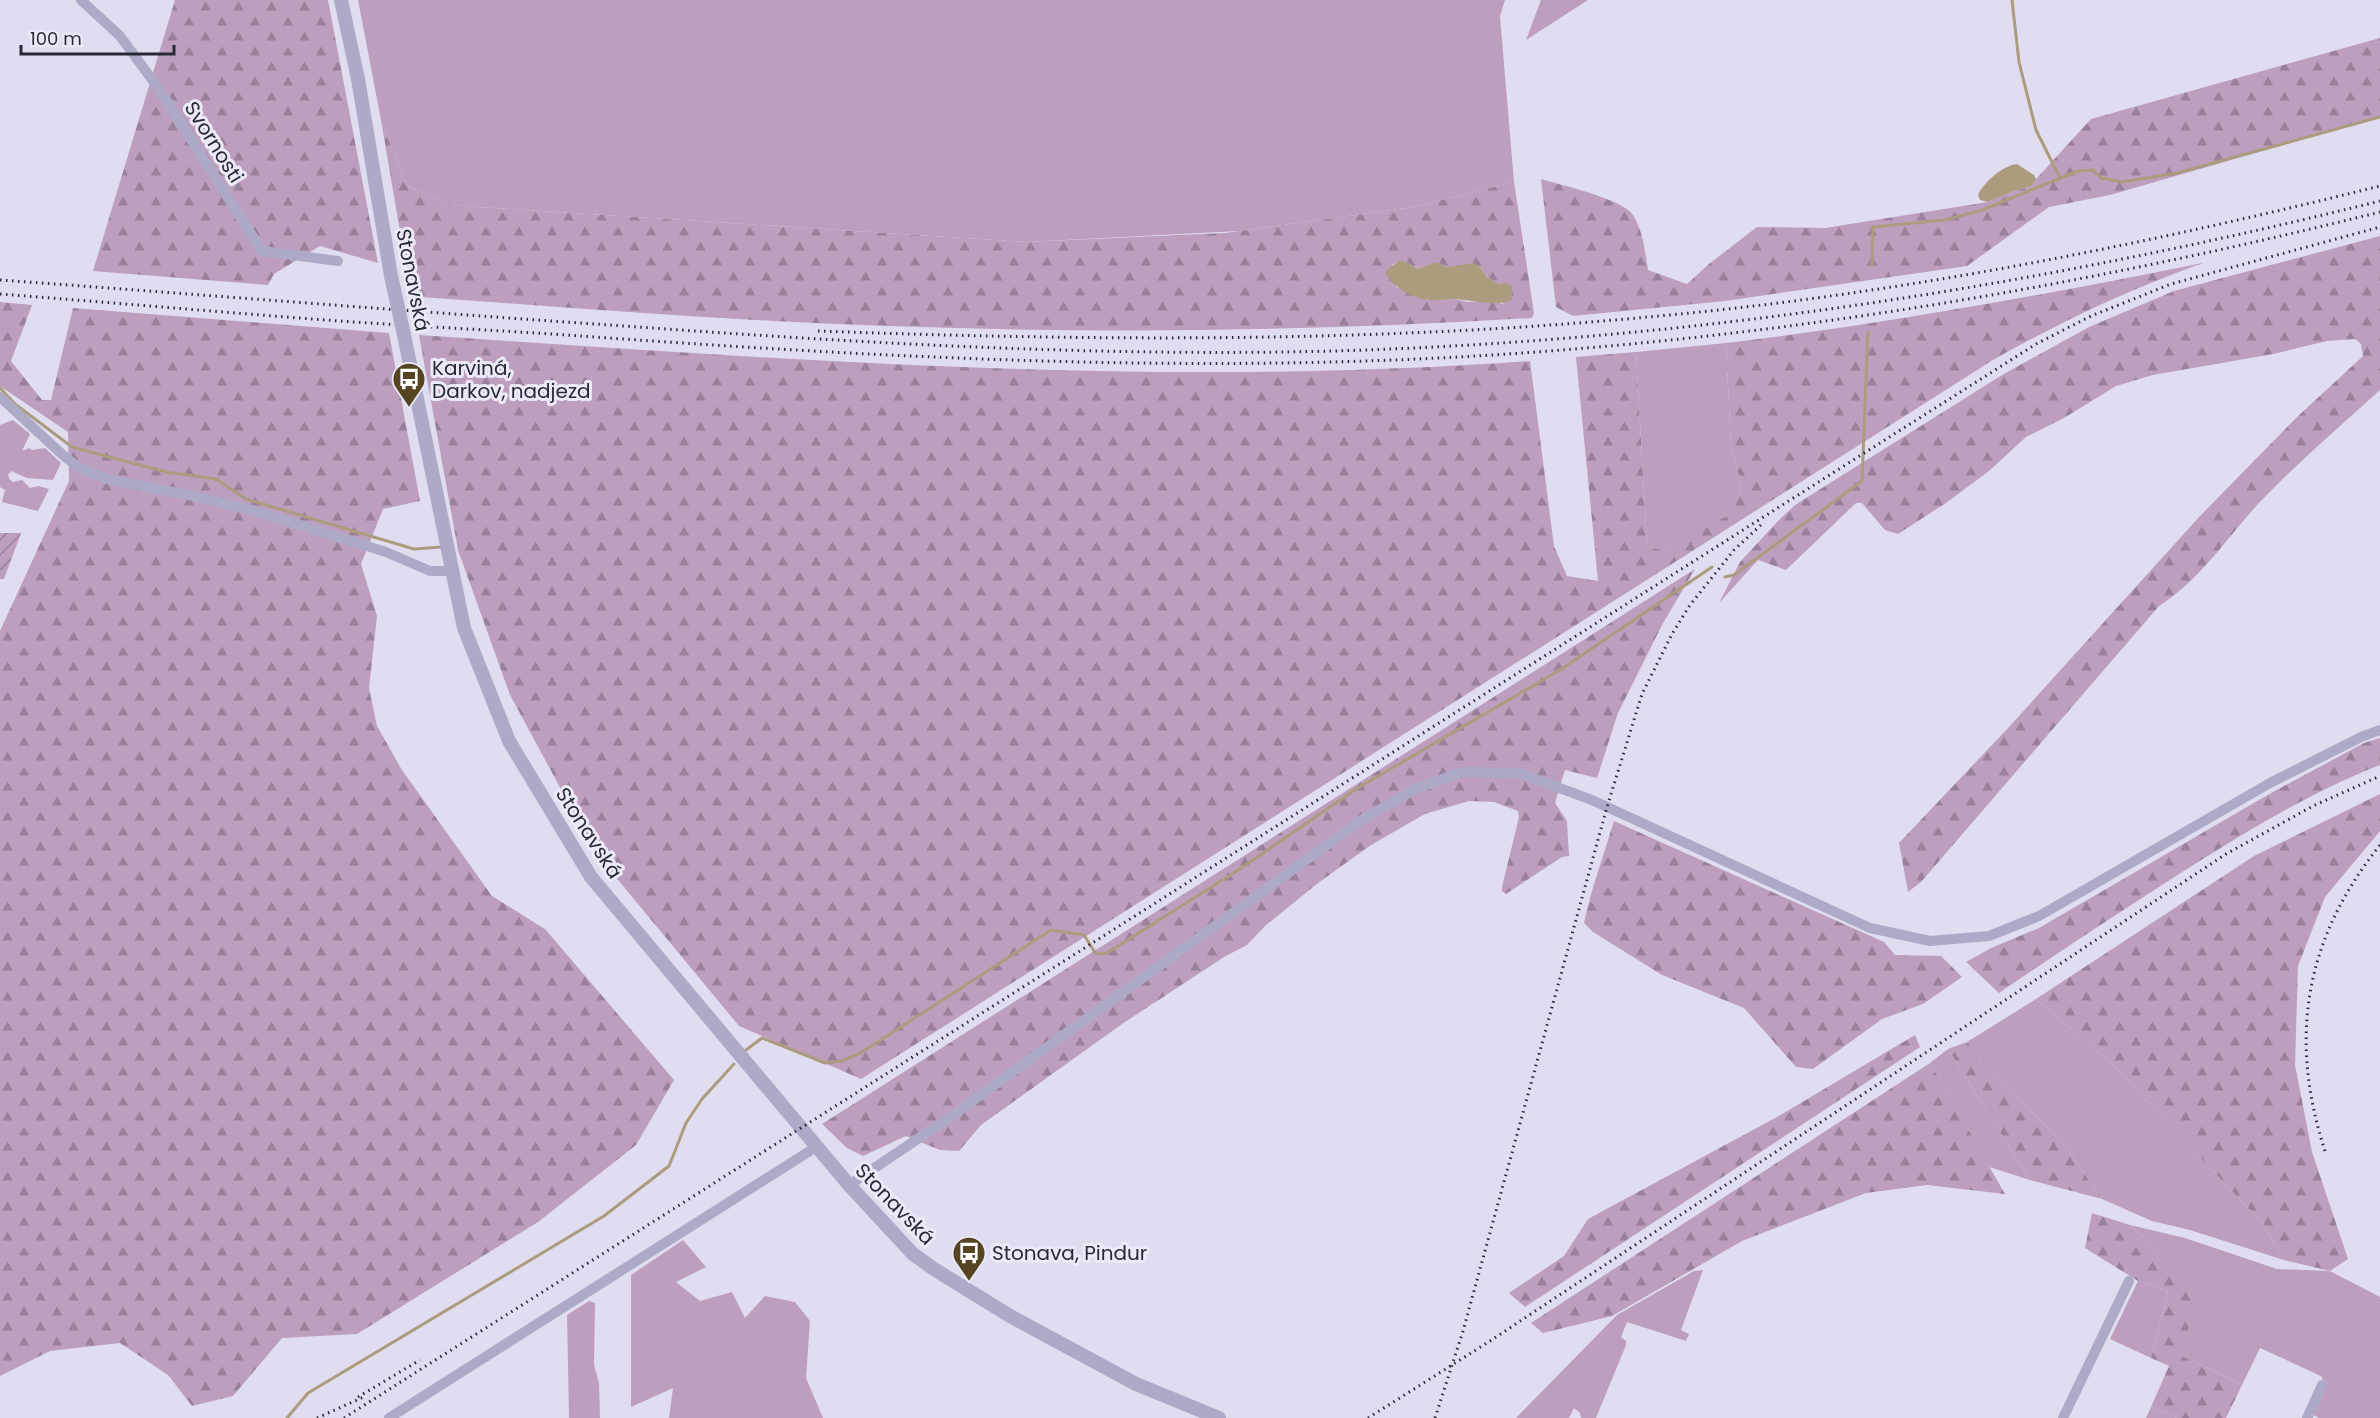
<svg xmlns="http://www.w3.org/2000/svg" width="2380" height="1418" viewBox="0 0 2380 1418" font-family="Poppins,sans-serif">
<defs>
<pattern id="forest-firs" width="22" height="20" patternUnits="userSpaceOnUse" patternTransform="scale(1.5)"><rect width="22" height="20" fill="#bd9ebe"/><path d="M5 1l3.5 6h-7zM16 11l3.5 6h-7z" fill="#9a819b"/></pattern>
<pattern id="garden-furrows" width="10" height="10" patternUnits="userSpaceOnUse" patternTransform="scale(1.5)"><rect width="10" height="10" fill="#bd9ebe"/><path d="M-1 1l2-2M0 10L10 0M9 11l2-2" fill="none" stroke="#9a819b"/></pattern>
</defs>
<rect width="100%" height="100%" fill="#e0ddf0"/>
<path fill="#bd9ebe" d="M358,0H1505L1500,16L1514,182L1413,207L1239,231L1026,242L448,205L406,185L381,120Z
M1541,0H1588L1526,40Z
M1726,343L1731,446L1741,483L1734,513L1664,551L1647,546L1636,352Z
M13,420L30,434L22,451L29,448L32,450L45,448L61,463L53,480L27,478L11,471L8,475L10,480L13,482L22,480L30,488L39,486L49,489L38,511L2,502L5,490L0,487V425Z
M2036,999L2114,1066L2263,1224L2284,1260L2190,1230L2152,1221L2102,1199L2068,1150L1967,1042Z
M1948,1049L2030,1180L1989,1167L1930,1063Z
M2130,1225L2185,1238L2277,1269L2330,1271L2380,1297V1418H2319L2312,1414L2326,1387L2321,1376L2260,1348L2242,1385L2180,1355L2172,1264Z
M683,1240L706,1267L676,1282L700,1301L732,1292L745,1318L765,1296L795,1302L810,1321L806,1378L823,1418H669L673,1388L631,1407V1275Z
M1703,1270L1681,1330L1689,1334L1686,1341L1627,1322L1621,1337L1626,1341V1345L1596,1418H1581L1580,1413L1574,1408L1569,1418H1516L1617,1315L1694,1271Z
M2138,1281L2168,1291L2151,1358L2110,1339Z
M589,1301L595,1303L594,1365L599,1383L600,1418H569L567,1315Z
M2151,1407L2177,1418H2146Z"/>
<path fill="url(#forest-firs)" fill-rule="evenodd" d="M175,0H328L378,263L320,246L274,274L268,285L93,271Z
M2380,38V117L2110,195L2049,207L1967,266L1725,301L1573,316L1556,307L1541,179C1561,185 1623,199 1633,215C1643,231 1645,251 1648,270L1687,284L1709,264L1757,227L1825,228L1988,202L2014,191L2032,186L2036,179L2091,119Z
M381,120L406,185L448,205L1026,242L1225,233L1413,207L1514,182L1534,313L1532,318C1318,331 1104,334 889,326C733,321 577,308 421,297L407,273ZM1398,261H1404L1418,269L1433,263H1439L1446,267L1479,266L1487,277L1499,284L1503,304L1491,301L1468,302L1454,299L1427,300L1396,287L1392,265Z
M2380,236V390C2339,427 2296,464 2258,504C2226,539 2200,580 2159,606L1921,882L1908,892L1899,843L2009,727L2200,516L2296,418L2363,356L2361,344L2355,339L2327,341L2273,354L2153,375L2116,386L2064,418L2026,437L1989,471L1946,503L1898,534L1885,530L1862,503H1856L1786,570L1758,560L1719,603L1740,562L1779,520L1795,505L2002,375L2089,327L2174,291Z
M2203,263C2128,290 2062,321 1993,360L861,1079L739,1026L595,852L510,695L458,550L419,335C788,360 1160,388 1530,361L1554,546L1567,576L1598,581L1576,357L1636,352L1647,546L1664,551L1734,512L1741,483L1731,446L1726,343C1886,324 2044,295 2203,263Z
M0,302L32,305L11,361L42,400H51L73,308L389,333L420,501L383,509L361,564L377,616L369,688L377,726L402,770L492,896L545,929L674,1080L636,1145L538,1222L357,1334L282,1338L233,1396L192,1406L168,1375L120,1343L50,1351L0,1376V631L69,481L68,432L0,386Z
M1695,569L1662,625L1618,713L1597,778L1565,770L1555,803L1567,821L1569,856L1562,857L1506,894L1502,891V887L1519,817L1518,811L1494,802L1469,801L1425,814L1371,845L1318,883L1265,926L1247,945L1224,957L1122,1024L981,1125L959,1151L940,1150L906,1136L863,1156L847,1148L822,1124Z
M2380,738V765C2313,791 2251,829 2190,867C2126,908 2062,950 1999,993L1966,962L1991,948L2039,928L2271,793L2364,743Z
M2380,794V831L2325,897L2298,966L2295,1065L2312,1152L2348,1259L2330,1271L2284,1260L2263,1224L2114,1066L2036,999L2254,856Z
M1614,821L1884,942L1895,955L1941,956L1962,977L1923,1004L1882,1019L1813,1069L1796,1067L1744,1008L1662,975L1593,932L1584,923L1591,894Z
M1915,1035L1920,1047L1525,1307L1509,1293L1564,1256L1588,1219L1777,1117Z
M1967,1042L2068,1150L2102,1199L2030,1180L1948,1049Z
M1930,1063L2005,1194L1927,1185L1866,1193L1742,1241L1612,1316L1543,1333L1531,1323Z
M2092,1213L2130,1225L2172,1264L2199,1295L2180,1355L2242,1385L2226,1418H2177L2151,1407L2169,1366L2151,1358L2168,1291L2138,1281L2085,1248Z"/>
<path fill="url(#garden-furrows)" d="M0,533H21L4,579H0Z"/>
<path fill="#ab9c7e" d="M2017,164L2034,175L2036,179L2032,186L2014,191L1988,202L1980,200L1978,195C1984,182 2002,166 2017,164Z
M1398,261H1404L1418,269L1433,263H1439L1446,267L1474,263L1479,266L1487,277L1499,284L1507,283L1512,286V300C1495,307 1472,300 1453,299C1445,299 1438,301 1430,300C1413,299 1392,287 1385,272Z"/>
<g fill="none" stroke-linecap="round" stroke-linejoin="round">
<path stroke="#ab9c7e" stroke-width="3" d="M2012,0L2019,62L2036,130L2060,178
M1872,265L1873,227L1945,220L1982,210L2078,171L2093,170L2101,178L2122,182L2177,173L2380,117
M0,388L15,404L72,447L166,472L216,479L246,499L414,549L442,547
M1725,577L1734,575L1862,481L1868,332
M746,1050L762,1038L825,1063L841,1061L859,1054L1051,930L1084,935L1096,954L1107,953L1243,867L1356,789L1560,670L1712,567
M287,1418L308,1393L604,1216L669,1166L686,1123L702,1099L734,1064"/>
<path stroke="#acaac7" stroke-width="10" d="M81,0L120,36L159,89L262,251L338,261
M0,397L65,457L81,469L111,480L194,496L255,511L386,552L430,571H452
M849,1185L946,1120L1363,819L1415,789L1462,772L1519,773L1592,800L1870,928L1930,941L1989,936L2039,916L2270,783L2361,737L2380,730
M389,1418L816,1147
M2063,1418L2129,1281
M2307,1418L2322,1385"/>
<path stroke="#acaac7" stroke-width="14" d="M341,0L358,79L391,276
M404,335L464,628L509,741L591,877L849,1185L913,1254L934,1269L1010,1316L1136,1384L1219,1418"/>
<path stroke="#292a35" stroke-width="3" stroke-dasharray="1.5 4.5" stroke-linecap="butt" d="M0,280C208,295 416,312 624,326C860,343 1097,357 1334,351C1688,341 2036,287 2380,201
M0,294C104,302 208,311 312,319C392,325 472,329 552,334C832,354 1113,371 1394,360C1727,347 2057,293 2380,212
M818,331C1095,341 1372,343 1648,317C1895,295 2140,246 2380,186
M2325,1151C2288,1037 2305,939 2380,845
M358,1397L420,1360
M317,1418L366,1396
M344,1418L2036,344L2091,316L2171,284L2380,227
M1368,1418L1490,1341L2226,854L2313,806L2380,776
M1435,1418L1463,1331L1607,807L1642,694L1672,634L1690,605L1734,550L1762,524"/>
<path stroke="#acaac7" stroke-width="14" d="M391,276L404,335"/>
</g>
<defs>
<g id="bus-pin" transform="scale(1.725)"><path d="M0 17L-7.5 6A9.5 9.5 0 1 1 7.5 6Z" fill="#544422" stroke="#ece9f8"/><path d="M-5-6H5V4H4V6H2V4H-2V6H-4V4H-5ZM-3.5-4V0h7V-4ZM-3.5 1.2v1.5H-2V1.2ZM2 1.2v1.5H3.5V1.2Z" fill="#fff"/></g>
</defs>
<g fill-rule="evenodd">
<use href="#bus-pin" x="409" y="379"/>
<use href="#bus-pin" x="969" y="1253"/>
</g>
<g text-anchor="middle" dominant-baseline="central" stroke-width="6" stroke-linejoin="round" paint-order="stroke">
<g font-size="20" fill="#292a35" stroke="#ece9f8">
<text transform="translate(214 142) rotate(58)">Svornosti</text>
<text transform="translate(413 280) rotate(79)">Stonavská</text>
<text transform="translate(589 833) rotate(57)">Stonavská</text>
<text transform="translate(895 1204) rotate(46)">Stonavská</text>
</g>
<g font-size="20" fill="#292a35" stroke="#ece9f8" text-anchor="start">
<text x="432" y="368">Karviná,<tspan x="432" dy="23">Darkov, nadjezd</tspan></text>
<text x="992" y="1253">Stonava, Pindur</text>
</g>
</g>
<path d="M21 45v9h153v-9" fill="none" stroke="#292a35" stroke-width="3"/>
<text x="30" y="45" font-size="18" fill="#292a35" stroke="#ece9f8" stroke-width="4.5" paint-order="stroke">100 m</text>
</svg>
